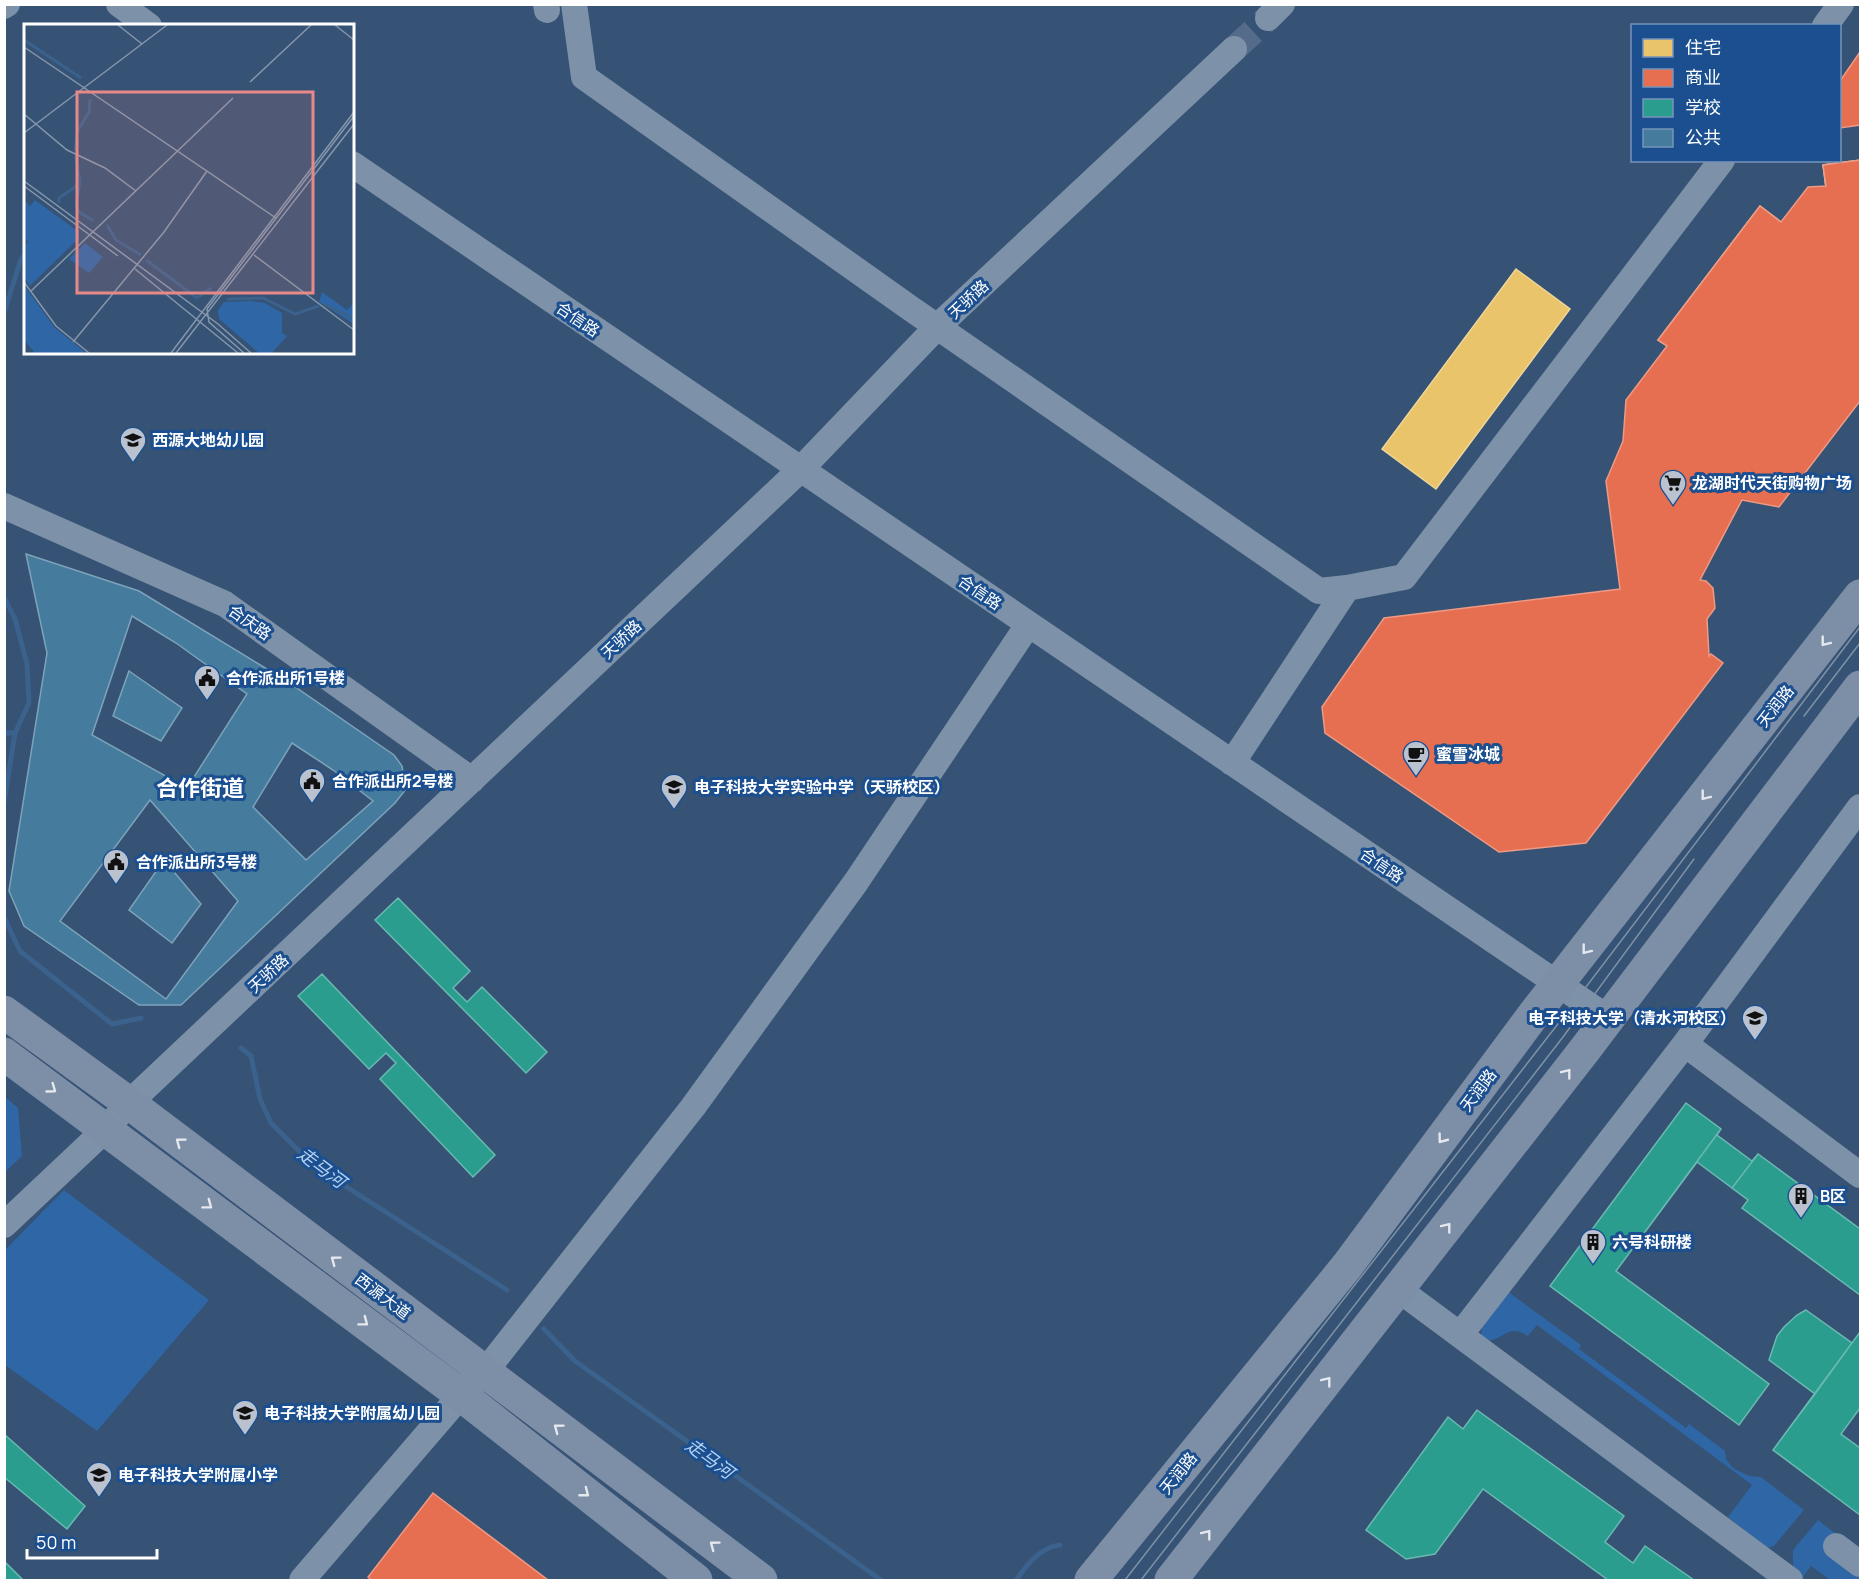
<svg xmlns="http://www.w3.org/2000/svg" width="1865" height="1585" viewBox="0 0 1865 1585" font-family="Manrope,'Noto Sans SC',sans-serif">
<rect width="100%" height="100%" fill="#365274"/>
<path fill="#2f66a5" d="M5,1097L18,1108L22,1156L5,1172Z
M64,1190L209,1300L97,1431L5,1365V1250Z
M1507,1291L1581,1345L1579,1349L1686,1428L1689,1424L1725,1451L1726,1459L1733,1468L1749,1476L1761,1477L1804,1510L1774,1546L1767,1548L1728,1517L1752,1485L1537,1325L1528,1336C1507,1323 1505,1340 1486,1341L1481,1337L1482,1325Z
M1818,1520L1840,1537L1829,1554L1860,1578V1580H1830L1811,1566L1803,1577L1793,1569V1550Z"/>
<path fill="#e9c46a" stroke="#f0d697" stroke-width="1.5" d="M1860,160V224L1831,228L1823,165Z
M1760,206L1781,222L1802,248L1700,382L1667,346L1658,340Z
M1516,269L1570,309L1436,489L1382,449Z"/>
<path fill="#e76f51" stroke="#ee9a85" stroke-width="1.5" d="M1860,52V125L1840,128V81Z
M1860,160V401L1779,507L1742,500L1700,580L1706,581L1713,588L1715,608L1707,619L1709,656L1711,654L1723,663L1586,843L1499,852L1325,733L1322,707L1384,618L1620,589L1606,481L1623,441L1626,400L1667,346L1658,340L1760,206L1781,222L1808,187L1826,186L1823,165Z
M433,1493L548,1580H372L368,1577Z"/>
<path fill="#2a9d8f" stroke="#6abab1" stroke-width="1.5" d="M398,898L470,971L453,988L467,1002L482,987L547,1052L526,1073L375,920Z
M322,974L495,1155L473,1177L380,1079L396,1063L386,1053L369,1069L298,996Z
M1686,1103L1721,1129L1717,1135L1752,1161L1758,1154L1860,1229V1295L1742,1208L1748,1200L1697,1162L1616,1271L1769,1384L1739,1425L1550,1286Z
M1686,1103L1721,1129L1717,1135L1752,1161L1758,1154L1860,1229V1295L1742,1208L1748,1200L1697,1162L1616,1271L1769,1384L1739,1425L1550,1286Z
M1686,1103L1721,1129L1616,1271L1769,1384L1739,1425L1550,1286Z
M1758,1154L1860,1229V1295L1742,1208L1748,1200L1732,1188Z
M1806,1310L1852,1343L1860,1332V1408L1841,1434L1860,1448V1515L1773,1450L1815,1394L1769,1360L1777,1336L1784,1327L1797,1315Z
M1806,1310L1852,1343L1815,1394L1769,1360L1777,1336L1784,1327L1797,1315Z
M1860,1332V1408L1841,1434L1860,1448V1515L1773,1450Z
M1860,1332V1408L1841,1434L1860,1448V1515L1773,1450Z
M1477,1410L1624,1516L1605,1542L1633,1563L1645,1546L1694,1580H1608L1483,1489L1435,1554L1406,1559L1366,1530L1448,1417L1463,1429Z
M4,1434L85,1506L67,1529L4,1477Z
M4,1561L22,1579L21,1580H4Z"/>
<path fill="#457b9d" stroke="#7da3ba" stroke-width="1.5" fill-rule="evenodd" d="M26,554L139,591L285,680L394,755L402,766L406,789L395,803L181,1005H139L24,926L9,891L47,653Z
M132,616L176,643L247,694L187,788L92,735ZM129,671L182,708L161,741L113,716Z
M292,743L333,770L373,801L306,860L253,807Z
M150,800L238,901L166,999L60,921ZM164,860L201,904L172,943L129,910Z"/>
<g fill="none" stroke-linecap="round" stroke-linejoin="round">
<path stroke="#3b618d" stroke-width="5" d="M4,313L21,259L26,253
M4,597L15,619L27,664L29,703L15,733L4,803
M4,733H15
M4,917L20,951L112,1024L141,1018
M241,1048L251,1056L260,1099L271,1123L314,1166L507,1290
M544,1329L575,1361L881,1580
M1016,1580C1027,1565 1040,1547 1060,1545"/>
<path stroke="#546c89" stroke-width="26" stroke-dasharray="26 13" stroke-linecap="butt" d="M1234,49L1268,18"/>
<path stroke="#7d92a8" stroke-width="26" d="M119,4L149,26
M546,4L547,10
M574,4L584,77L910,308L1319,591L1347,588L1404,577L1722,160
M4,6L7,4
M1268,18L1282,4
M1825,26L1841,4
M352,164L1608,1018
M4,506L225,604L472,780
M1232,763L1347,588
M1685,1044L1860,1175
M4,1225L106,1129L129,1103L800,470L937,327L1234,49
M1398,1289L1790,1580
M1460,1335L1685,1044L1860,807
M1836,1546L1860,1564
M302,1580L461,1395L484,1373L693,1107L856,882L1028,625"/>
<path stroke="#7d8ea7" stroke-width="33" d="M4,1012L129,1103L761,1580
M4,1054L461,1395L696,1580
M1091,1580L1347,1266L1534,1014L1860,596
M1171,1580L1583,1052L1860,687"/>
<path stroke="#7e92a7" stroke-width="1.5" d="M1804,716L1860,643
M1125,1580L1554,1029L1860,627
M1141,1580L1563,1037L1694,859"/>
</g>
<defs><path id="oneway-chevron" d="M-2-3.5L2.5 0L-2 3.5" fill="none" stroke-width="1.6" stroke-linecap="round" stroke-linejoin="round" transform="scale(1.5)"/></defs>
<g stroke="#e5e8ed">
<use href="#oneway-chevron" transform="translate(1825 642) rotate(128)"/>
<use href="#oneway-chevron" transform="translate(1705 796) rotate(128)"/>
<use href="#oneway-chevron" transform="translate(1586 950) rotate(128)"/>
<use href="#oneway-chevron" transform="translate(1567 1073) rotate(-52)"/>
<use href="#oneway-chevron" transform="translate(52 1089) rotate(36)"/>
<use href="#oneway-chevron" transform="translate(1442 1139) rotate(127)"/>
<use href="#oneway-chevron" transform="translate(180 1142) rotate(-143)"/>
<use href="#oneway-chevron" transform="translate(208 1205) rotate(37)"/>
<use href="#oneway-chevron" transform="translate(1447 1227) rotate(-52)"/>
<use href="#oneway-chevron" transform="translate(335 1260) rotate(-143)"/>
<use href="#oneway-chevron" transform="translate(364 1322) rotate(37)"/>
<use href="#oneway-chevron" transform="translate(1327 1381) rotate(-52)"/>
<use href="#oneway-chevron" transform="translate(558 1428) rotate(-143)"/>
<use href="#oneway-chevron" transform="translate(585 1493) rotate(38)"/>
<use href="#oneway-chevron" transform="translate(1207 1534) rotate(-52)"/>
<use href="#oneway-chevron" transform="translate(714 1545) rotate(-143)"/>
</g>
<defs>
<g id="school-pin" transform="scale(1.35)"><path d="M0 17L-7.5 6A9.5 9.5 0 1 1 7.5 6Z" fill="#b9c2ce" stroke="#1b4f8f"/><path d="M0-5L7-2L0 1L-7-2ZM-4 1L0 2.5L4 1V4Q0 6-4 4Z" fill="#111"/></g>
<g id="supermarket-pin" transform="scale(1.35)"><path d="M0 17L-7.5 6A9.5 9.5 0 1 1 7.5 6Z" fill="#b9c2ce" stroke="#1b4f8f"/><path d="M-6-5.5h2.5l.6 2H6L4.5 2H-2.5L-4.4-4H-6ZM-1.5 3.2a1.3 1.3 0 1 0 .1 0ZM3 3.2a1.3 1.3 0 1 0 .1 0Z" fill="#111"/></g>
<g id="civic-pin" transform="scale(1.35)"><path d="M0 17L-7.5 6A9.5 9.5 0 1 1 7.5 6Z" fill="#b9c2ce" stroke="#1b4f8f"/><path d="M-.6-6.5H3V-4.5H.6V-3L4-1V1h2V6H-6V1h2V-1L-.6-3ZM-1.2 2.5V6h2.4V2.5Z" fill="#111"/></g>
<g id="cafe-pin" transform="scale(1.35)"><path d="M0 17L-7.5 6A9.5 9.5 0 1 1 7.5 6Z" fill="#b9c2ce" stroke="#1b4f8f"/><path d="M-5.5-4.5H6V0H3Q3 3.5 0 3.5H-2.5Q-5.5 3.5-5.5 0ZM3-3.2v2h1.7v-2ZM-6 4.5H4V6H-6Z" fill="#111"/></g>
<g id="university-pin" transform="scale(1.35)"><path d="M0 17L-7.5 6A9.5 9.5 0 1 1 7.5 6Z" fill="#b9c2ce" stroke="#1b4f8f"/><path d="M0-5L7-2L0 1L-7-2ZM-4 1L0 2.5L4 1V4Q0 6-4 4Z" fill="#111"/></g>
<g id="building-pin" transform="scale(1.35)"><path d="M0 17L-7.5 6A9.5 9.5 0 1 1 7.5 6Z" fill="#b9c2ce" stroke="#1b4f8f"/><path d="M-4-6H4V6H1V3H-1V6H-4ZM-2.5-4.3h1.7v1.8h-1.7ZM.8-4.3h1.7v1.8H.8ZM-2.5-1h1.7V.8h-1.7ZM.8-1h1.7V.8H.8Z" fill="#111"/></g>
</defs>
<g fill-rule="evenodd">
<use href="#school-pin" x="133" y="440"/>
<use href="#supermarket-pin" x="1673" y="483"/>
<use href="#civic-pin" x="207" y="678"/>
<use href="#cafe-pin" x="1416" y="754"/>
<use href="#civic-pin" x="312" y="781"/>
<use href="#school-pin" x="674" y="787"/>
<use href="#civic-pin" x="116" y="862"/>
<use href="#university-pin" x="1755" y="1018"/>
<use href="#building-pin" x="1801" y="1196"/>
<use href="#building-pin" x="1593" y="1242"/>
<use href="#school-pin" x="245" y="1413"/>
<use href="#school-pin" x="99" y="1475"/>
</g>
<g text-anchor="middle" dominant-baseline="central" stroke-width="6" stroke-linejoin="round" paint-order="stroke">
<g font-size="16" fill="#fff" stroke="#1b4f8f">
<text transform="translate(968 299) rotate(-43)">天骄路</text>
<text transform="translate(578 319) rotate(34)">合信路</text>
<text transform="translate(980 592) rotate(34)">合信路</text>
<text transform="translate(250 622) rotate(35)">合庆路</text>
<text transform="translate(621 639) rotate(-43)">天骄路</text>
<text transform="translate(1775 706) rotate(-52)">天润路</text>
<text transform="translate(1382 865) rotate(34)">合信路</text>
<text transform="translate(268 973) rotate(-43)">天骄路</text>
<text transform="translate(1478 1090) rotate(-53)">天润路</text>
<text transform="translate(383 1296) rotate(37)">西源大道</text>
<text transform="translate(1178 1473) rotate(-51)">天润路</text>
</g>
<g font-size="16" font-weight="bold" fill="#fff" stroke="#1b4f8f" text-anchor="start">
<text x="152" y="440">西源大地幼儿园</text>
<text x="1692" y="483">龙湖时代天街购物广场</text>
<text x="226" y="678">合作派出所1号楼</text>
<text x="1436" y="754">蜜雪冰城</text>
<text x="332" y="781">合作派出所2号楼</text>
<text x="694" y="787">电子科技大学实验中学（天骄校区）</text>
<text x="136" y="862">合作派出所3号楼</text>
<text x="1736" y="1018" text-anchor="end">电子科技大学（清水河校区）</text>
<text x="1820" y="1196">B区</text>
<text x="1612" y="1242">六号科研楼</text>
<text x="264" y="1413">电子科技大学附属幼儿园</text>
<text x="118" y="1475">电子科技大学附属小学</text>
</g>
<g font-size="18" font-style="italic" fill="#b5d3f5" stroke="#1b4f8f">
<text transform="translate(322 1167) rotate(37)">走马河</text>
<text transform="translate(710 1458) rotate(36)">走马河</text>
</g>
<g font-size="22" font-weight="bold" fill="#fff" stroke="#1b4f8f">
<text x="200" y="788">合作街道</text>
</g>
</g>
<g transform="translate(24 24)">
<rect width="330" height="330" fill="#365274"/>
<path d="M0,176L6,182L11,176L55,208V214L6,262L0,254V222L4,218L0,214ZM61,219L79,233L65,249L45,235ZM0,261L30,303L62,329H11L0,316ZM298,268L323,286L329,280L330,300L295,278ZM227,277L241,279L258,289V309L263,312L248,329H235L195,295L194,286L200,278Z" fill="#2f66a5"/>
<path fill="none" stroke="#3b618d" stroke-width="3" d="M0,16L57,54M51,127L53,108L65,88L66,75M51,132L56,157L52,182L55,188L70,197M35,179V174L54,161M83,201L92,216L117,231M122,236L173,274L187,264M203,275L239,274L271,290L295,282M300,280L330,295"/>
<path fill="none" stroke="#8697ac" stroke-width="1.5" d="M94,1L118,20M311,1L330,16M0,23L252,194M226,58L287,1M0,90L43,126L81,144L112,167M0,109L143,1M0,157L194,300L227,329M0,162L94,232M230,231L330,306M111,245L214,329M0,258L32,302L65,329M7,267L209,74M49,318L140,208L183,147M147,329L330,88M152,329L330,100M220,329L185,298L183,285L330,92"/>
<path fill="#e88989" fill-opacity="0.15" stroke="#e88989" stroke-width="3" d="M53,68H289V269H53Z"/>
<rect width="330" height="330" fill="none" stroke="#fff" stroke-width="3"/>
</g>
<rect width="1865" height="1585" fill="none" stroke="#ffffff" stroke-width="12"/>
<rect x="1631" y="24" width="210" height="138" fill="#1b4f8f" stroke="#7695bc" stroke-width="1.5"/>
<rect x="1643" y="39" width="30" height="18" fill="#e9c46a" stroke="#7695bc" stroke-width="1.5"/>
<text x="1685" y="54" font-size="18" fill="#ffffff">住宅</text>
<rect x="1643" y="69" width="30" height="18" fill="#e76f51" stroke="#7695bc" stroke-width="1.5"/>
<text x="1685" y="84" font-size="18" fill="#ffffff">商业</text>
<rect x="1643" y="99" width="30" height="18" fill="#2a9d8f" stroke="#7695bc" stroke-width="1.5"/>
<text x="1685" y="114" font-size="18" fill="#ffffff">学校</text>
<rect x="1643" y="129" width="30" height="18" fill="#457b9d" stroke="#7695bc" stroke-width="1.5"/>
<text x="1685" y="144" font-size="18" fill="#ffffff">公共</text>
<path d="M27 1549v9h130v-9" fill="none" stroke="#ffffff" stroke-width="3"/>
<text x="36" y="1549" font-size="18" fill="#ffffff" stroke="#1b4f8f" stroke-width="4.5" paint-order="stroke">50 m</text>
</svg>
